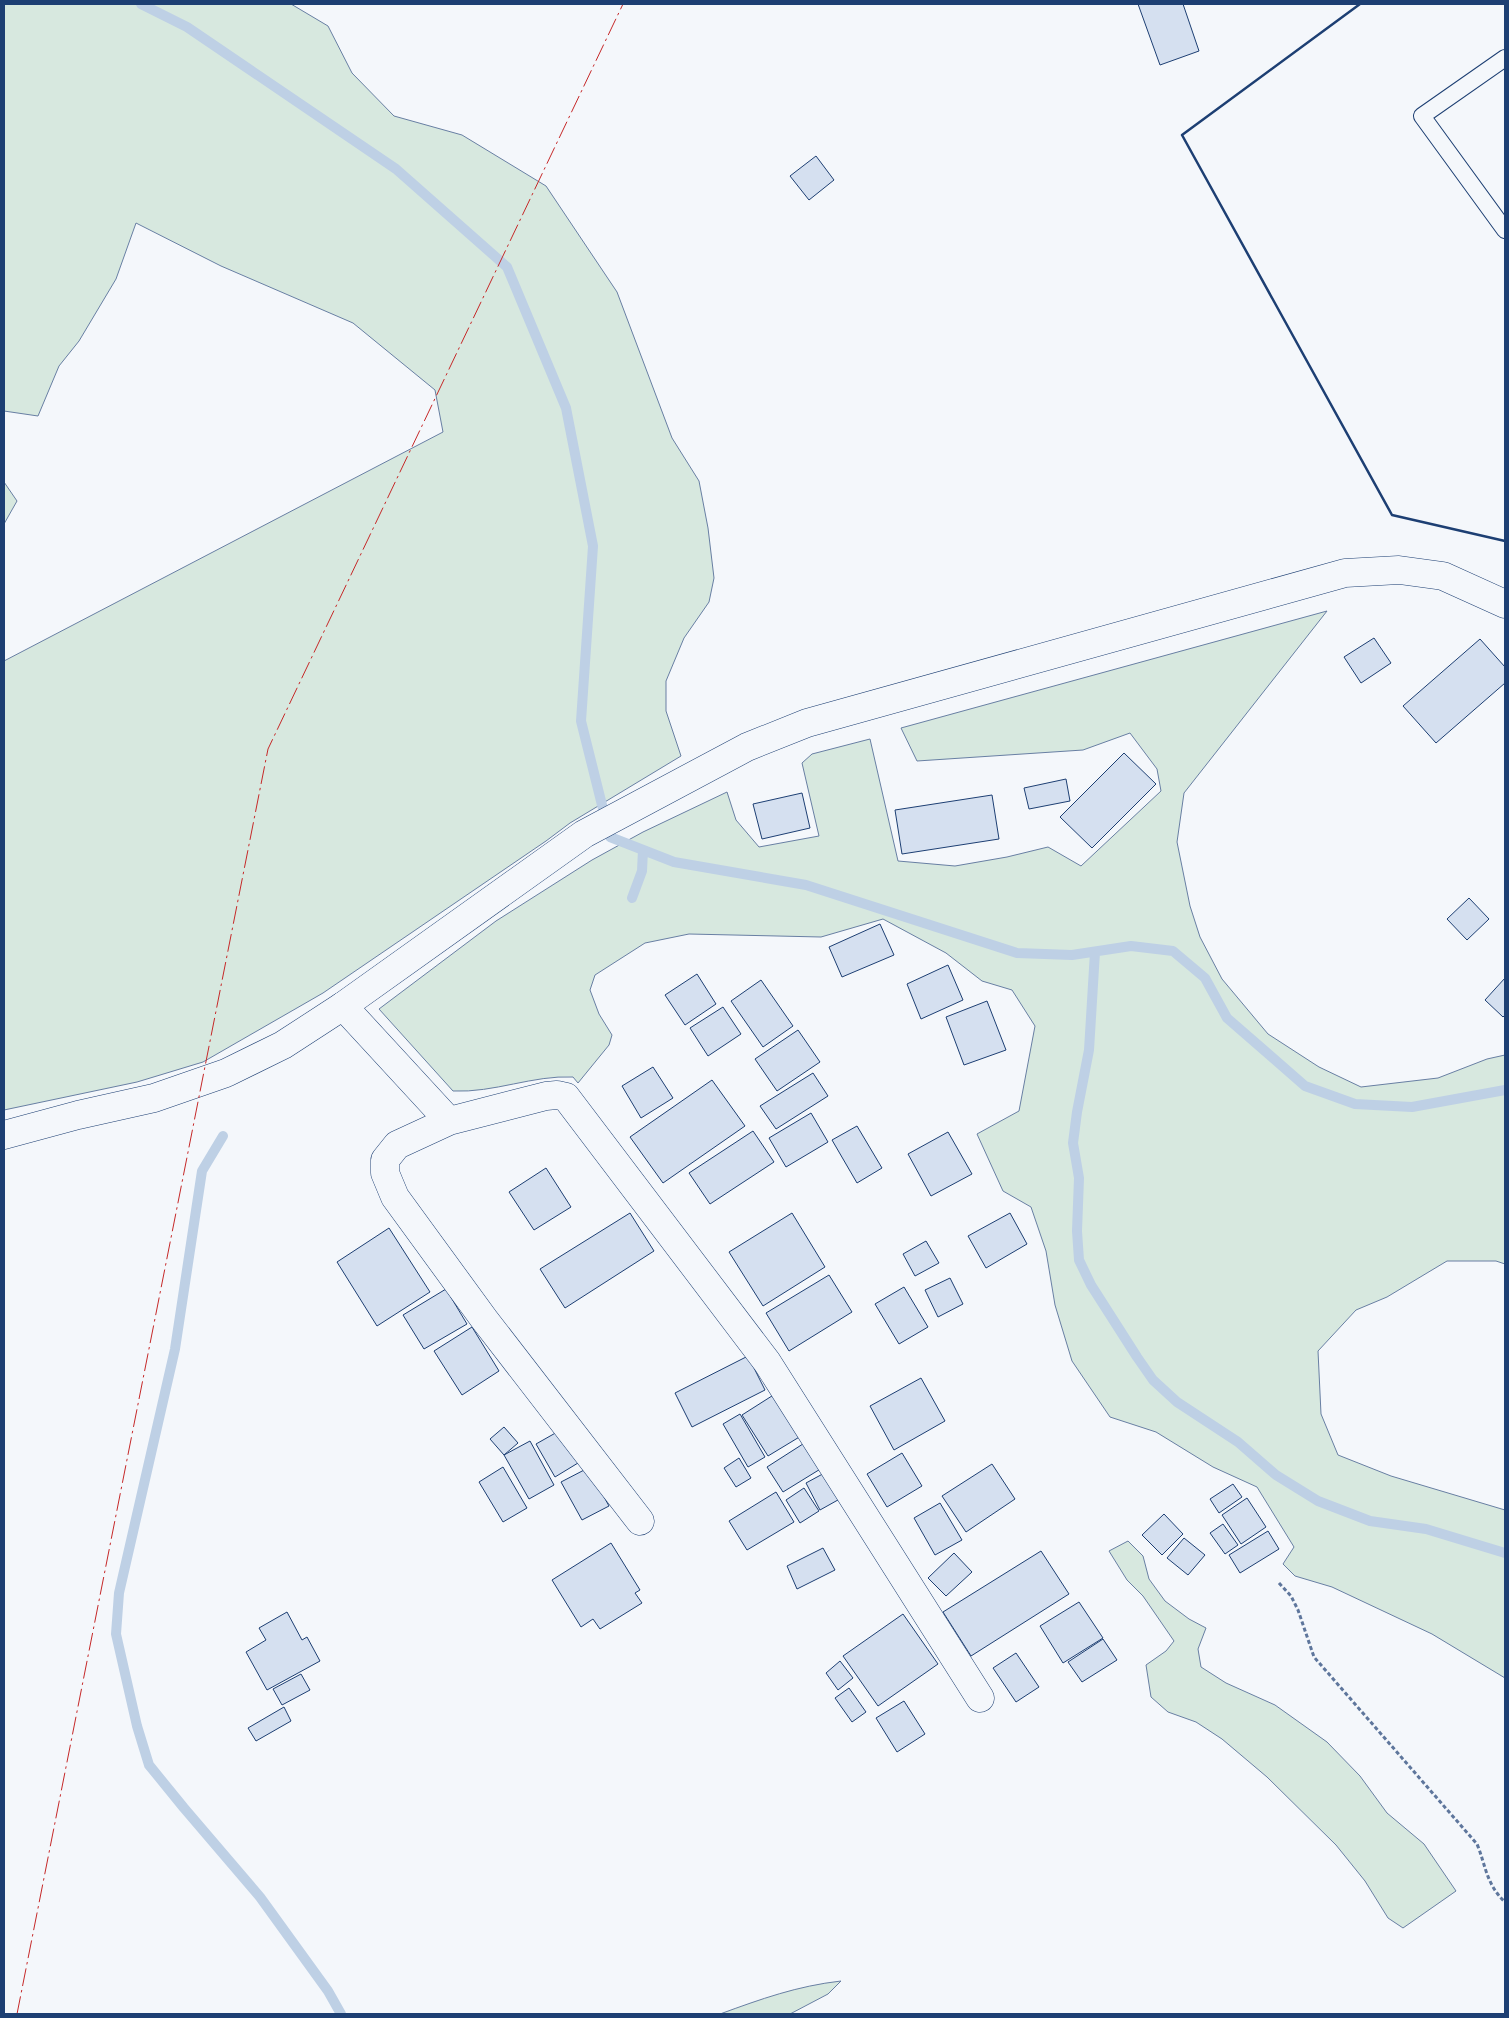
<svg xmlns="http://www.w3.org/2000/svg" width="1509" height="2018" viewBox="0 0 1509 2018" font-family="'IBM Plex Sans',sans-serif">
<rect width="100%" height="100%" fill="#f4f7fb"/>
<path fill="#d7e8df" stroke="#687fa3" d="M4,4H291L328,26L352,73L394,116L462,135L546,186L617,292L672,438L699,481L708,528L714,578L709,602L684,638L666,681V711L681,756L570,823L546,841L323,993L203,1062L137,1082L4,1110V661L443,432L435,390L353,323L221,266L136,223L116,279L79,341L59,366L38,416L4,411Z
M4,482L17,501L4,524Z
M1327,611L1184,793L1177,842L1190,906L1200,937L1222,979L1268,1034L1319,1067L1361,1087L1438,1078L1487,1059L1505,1055V1264L1496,1261H1447L1387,1297L1356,1310L1318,1351L1321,1414L1338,1455L1391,1476L1505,1510V1678L1432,1634L1332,1587L1295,1576L1283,1564L1294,1547L1257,1487L1213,1467L1156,1432L1110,1417L1072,1361L1055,1305L1046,1251L1031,1207L1003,1191L977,1134L1019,1111L1035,1026L1012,990L982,981L946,953L883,919L821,937L689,934L645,943L595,975L590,990L599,1014L612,1035L609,1045L578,1083L573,1077C533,1075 494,1093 453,1091L379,1009L496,921L592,860L643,832L727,792L736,820L759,847L819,836L802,763L812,754L870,739L898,861L955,866L1007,857L1048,847L1081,866L1161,791L1157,769L1130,733L1083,750L917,761L901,728Z
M1128,1541L1143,1556L1149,1579L1165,1601L1189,1619L1206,1628L1198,1649L1201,1667L1226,1683L1275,1705L1327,1742L1360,1776L1387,1813L1424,1844L1456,1891L1403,1928L1388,1918L1365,1881L1336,1845L1267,1777L1222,1739L1196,1722L1168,1712L1151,1697L1146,1665L1166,1651L1174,1641L1143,1596L1127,1580L1109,1551Z
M841,1981L828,1994L790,2014H720C761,1999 797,1986 841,1981Z"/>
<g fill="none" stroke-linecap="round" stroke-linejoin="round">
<path stroke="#bed0e5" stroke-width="10" d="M141,4L187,27L396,169L507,267L566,408L593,546L581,721L610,837L674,862L806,885L1017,953L1072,955L1131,946L1173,951L1205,978L1227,1018L1305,1086L1355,1104L1412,1107L1505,1090
M632,898L642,871L643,850
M1095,952L1089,1050L1077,1112L1073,1143L1079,1178L1077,1231L1079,1260L1091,1285L1137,1357L1153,1380L1177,1402L1238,1442L1276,1475L1318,1501L1370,1521L1426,1529L1505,1553
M223,1136L202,1171L175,1349L119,1593L116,1634L137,1726L149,1765L184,1808L260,1897L328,1991L341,2014"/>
</g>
<path fill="#d5e0f0" stroke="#1d3f73" d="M1138,4H1183L1199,51L1160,65Z
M816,156L834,180L809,200L790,176Z
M1374,638L1391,663L1361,683L1344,657Z
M1480,639L1505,667V683L1436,743L1403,706Z
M1124,753L1156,784L1092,848L1060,817Z
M1066,779L1070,801L1029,809L1024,788Z
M802,793L810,828L762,839L753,804Z
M992,795L999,839L902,854L895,810Z
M1469,898L1489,919L1467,940L1447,919Z
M880,924L894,955L842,977L829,947Z
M948,965L963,1000L921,1019L907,984Z
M697,974L716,1004L685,1025L665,995Z
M1505,978V1015L1503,1017L1485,1000Z
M761,980L793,1026L763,1047L731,1001Z
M987,1001L1006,1050L964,1065L946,1017Z
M723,1007L741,1034L708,1056L690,1028Z
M798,1030L820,1062L777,1091L755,1059Z
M653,1067L673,1098L641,1118L622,1086Z
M813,1073L828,1096L776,1129L760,1106Z
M712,1080L745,1126L663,1183L630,1137Z
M811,1113L828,1142L786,1167L769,1138Z
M857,1126L882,1168L857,1183L832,1140Z
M753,1131L774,1162L710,1204L689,1173Z
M948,1132L972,1174L931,1196L908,1154Z
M546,1168L571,1207L534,1230L509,1192Z
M630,1213L654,1251L565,1308L540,1269Z
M792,1213L825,1267L763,1306L729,1252Z
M1010,1213L1027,1244L986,1268L968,1236Z
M389,1228L430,1292L377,1326L337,1262Z
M926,1241L939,1263L915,1276L903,1254Z
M829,1275L852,1312L789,1351L766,1313Z
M950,1278L963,1304L938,1317L925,1290Z
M904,1287L928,1327L899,1344L875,1304Z
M446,1289L467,1324L424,1349L403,1315Z
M472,1327L499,1371L462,1395L434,1351Z
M748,1356L765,1390L692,1427L675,1393Z
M921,1378L945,1421L894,1450L870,1406Z
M775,1394L801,1436L768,1456L742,1415Z
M740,1414L765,1457L748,1467L723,1424Z
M504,1427L518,1443L504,1455L490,1439Z
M559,1431L578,1463L555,1477L536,1444Z
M530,1441L554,1485L529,1499L504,1455Z
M806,1442L822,1468L783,1492L767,1467Z
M902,1453L922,1486L887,1507L867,1474Z
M739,1458L751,1478L736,1487L724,1468Z
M992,1464L1015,1499L966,1532L942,1496Z
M503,1467L527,1508L503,1522L479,1482Z
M588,1468L609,1506L582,1520L561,1482Z
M830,1470L845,1496L820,1510L806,1483Z
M1233,1484L1242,1497L1219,1513L1210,1499Z
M804,1488L819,1511L800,1523L786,1500Z
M776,1492L794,1522L747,1550L729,1521Z
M1247,1498L1266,1527L1241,1544L1222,1515Z
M940,1503L962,1540L935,1555L914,1518Z
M1164,1514L1183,1534L1162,1555L1142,1535Z
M1223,1524L1238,1545L1225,1554L1210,1533Z
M1268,1531L1279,1549L1240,1573L1229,1555Z
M1184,1538L1205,1555L1188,1575L1167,1558Z
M611,1543L640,1590L635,1593L642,1603L600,1629L593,1619L581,1627L552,1580Z
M823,1548L835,1570L797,1589L787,1566Z
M1041,1551L1069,1594L971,1656L943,1612Z
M954,1553L972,1572L946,1596L928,1578Z
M1079,1602L1103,1638L1063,1663L1040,1626Z
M287,1612L302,1640L307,1637L320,1661L267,1690L246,1652L266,1640L259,1628Z
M903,1614L938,1664L878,1706L843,1656Z
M1103,1639L1117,1660L1082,1682L1068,1662Z
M1016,1653L1039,1687L1016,1702L993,1668Z
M840,1661L853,1678L838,1690L826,1673Z
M301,1674L310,1690L282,1705L273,1689Z
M849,1688L866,1712L852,1722L835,1698Z
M904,1701L925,1734L897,1752L876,1718Z
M284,1707L291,1721L256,1741L248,1728Z"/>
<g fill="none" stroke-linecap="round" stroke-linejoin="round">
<g stroke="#1d3f73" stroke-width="18">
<path id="lane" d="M1505,58L1422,116L1505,230"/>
</g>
<g stroke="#1d3f73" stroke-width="29">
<path id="street" d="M343,1006L449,1121L546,1096L557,1095L566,1097L767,1362L980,1698
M449,1121L397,1145L385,1160V1173L395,1197L484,1319L640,1521"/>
</g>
<g stroke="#1d3f73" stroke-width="29">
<path id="secondary" d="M4,1135L78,1115L154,1098L226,1073L283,1045L343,1006L584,834L747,747L807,723L1345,573L1399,570L1443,576L1505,604"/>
</g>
<path stroke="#5e769c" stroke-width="3" stroke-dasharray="4 2.5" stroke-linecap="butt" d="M1279,1583L1291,1596L1298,1610L1314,1657L1477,1844C1486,1866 1486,1884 1505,1902"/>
<use href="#lane" stroke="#f4f7fb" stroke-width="16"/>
<use href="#street" stroke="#f4f7fb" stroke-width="28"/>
<use href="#secondary" stroke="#f4f7fb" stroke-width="28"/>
<path stroke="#1d3f73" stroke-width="2.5" d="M1360,4L1182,135L1392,515L1505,541"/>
<path stroke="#c62828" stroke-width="1" stroke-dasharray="18 4 2.5 4" stroke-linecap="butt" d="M17,2014L268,749L623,4"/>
</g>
<rect width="1509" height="2018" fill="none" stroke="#1d3f73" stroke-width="10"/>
</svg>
